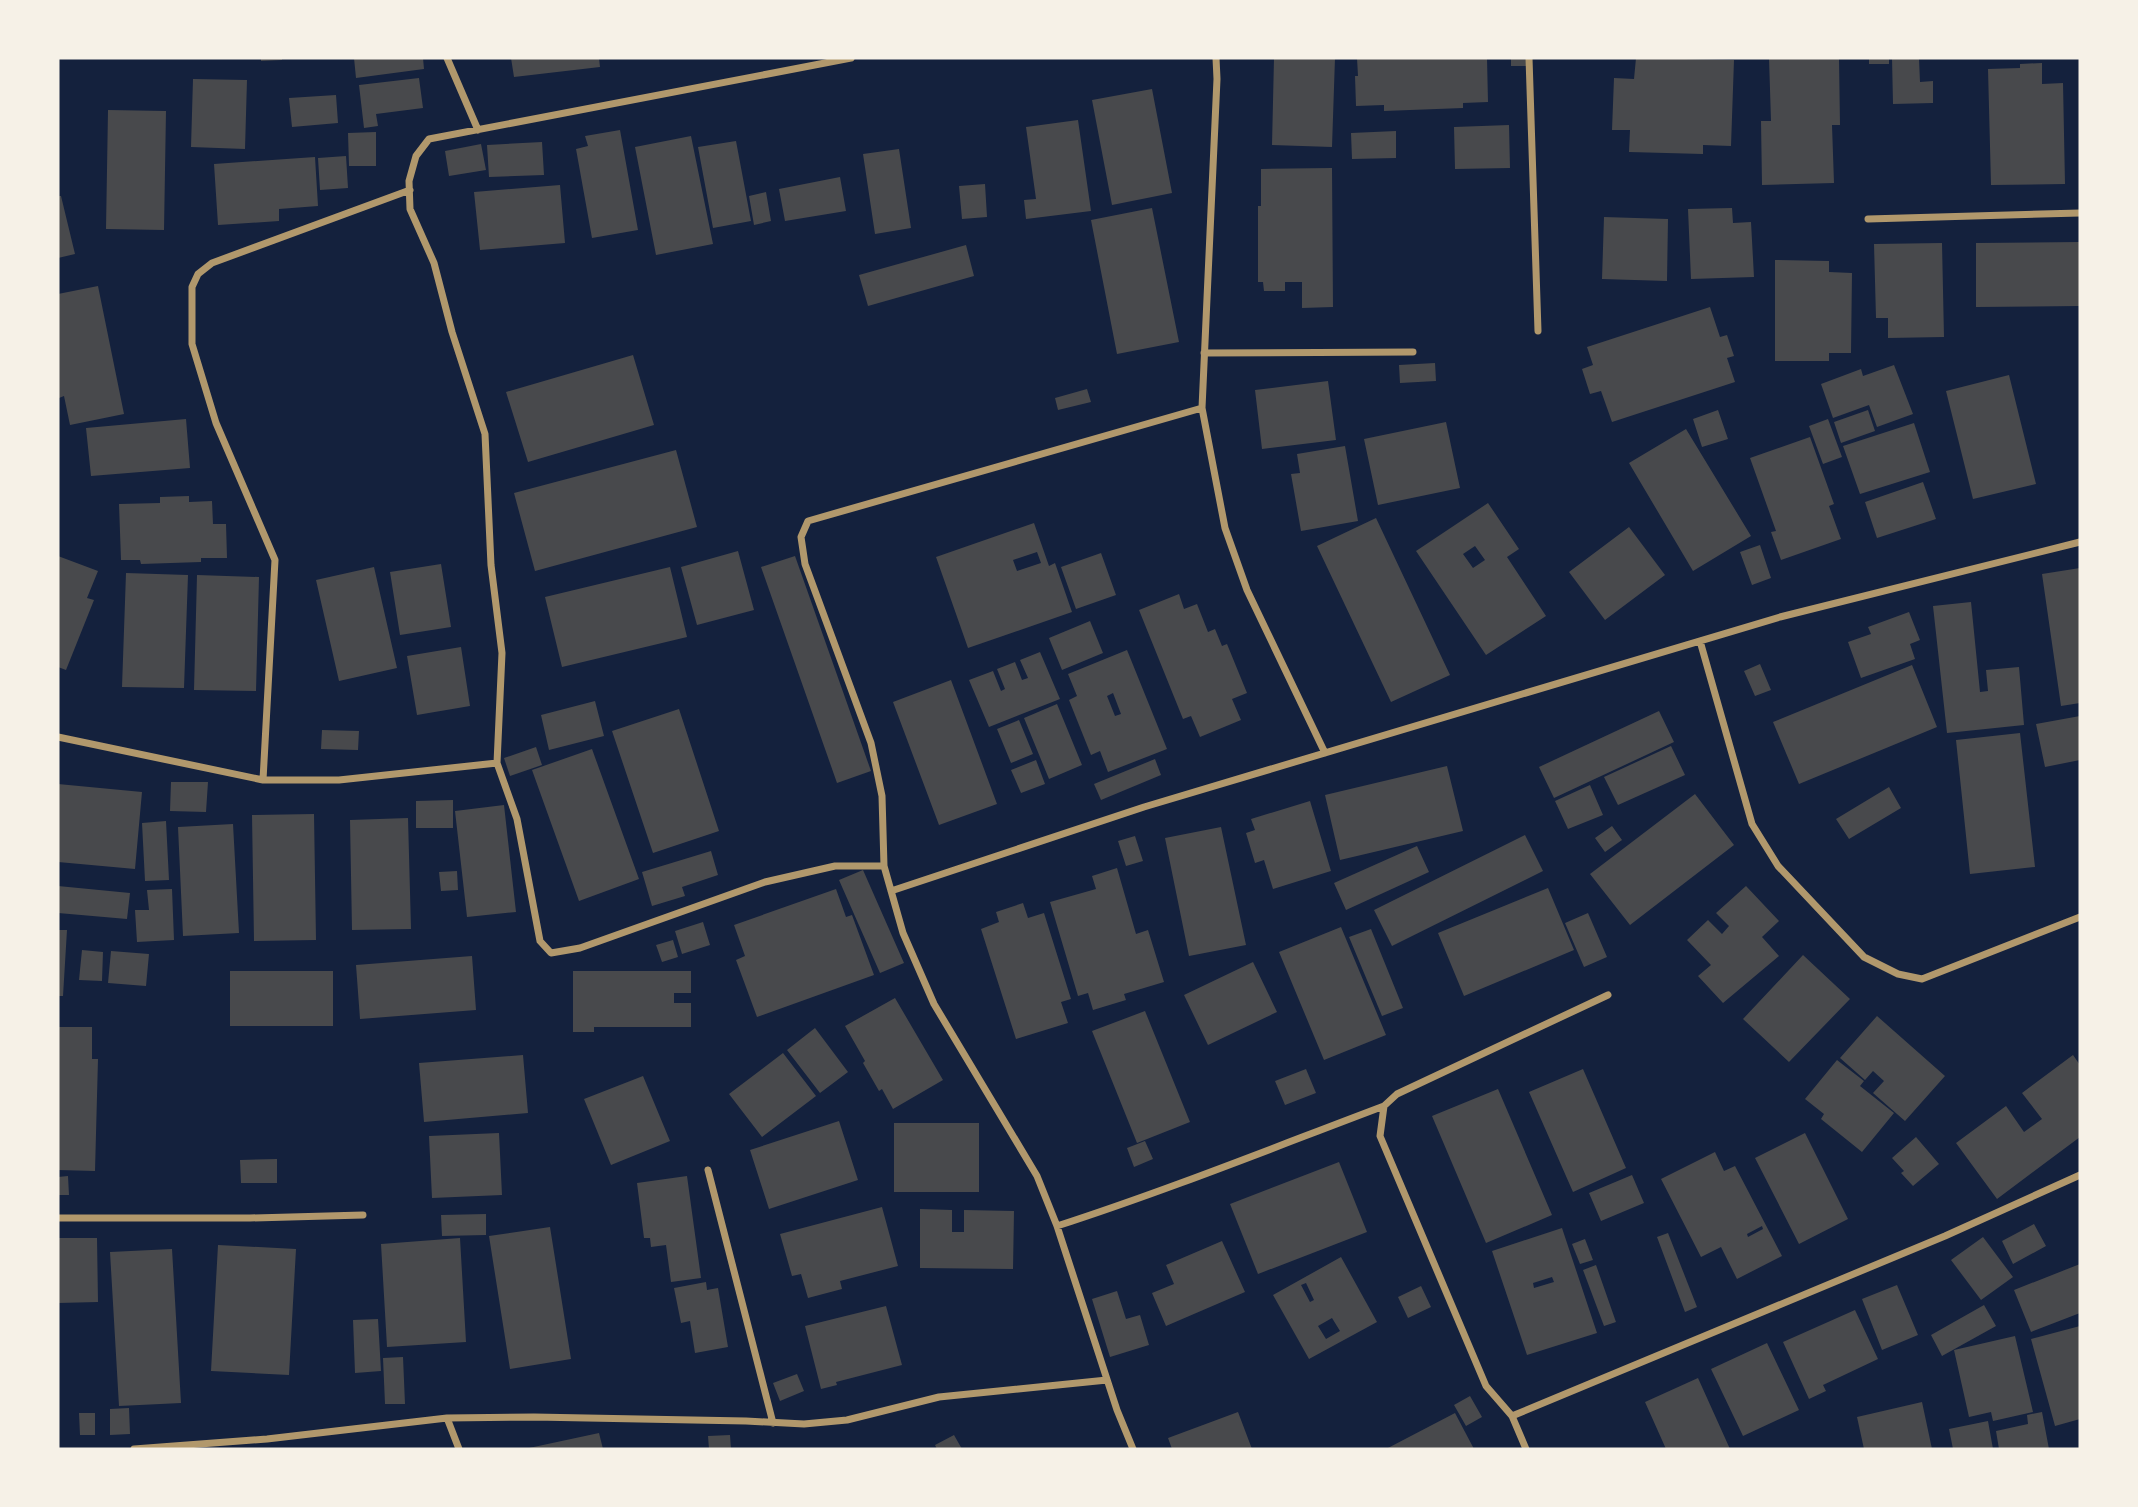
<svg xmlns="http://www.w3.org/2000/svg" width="2138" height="1507" viewBox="0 0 2138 1507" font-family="'Exo 2',sans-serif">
<rect width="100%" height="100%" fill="#14213d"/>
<path fill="#48494c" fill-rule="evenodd" d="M261,58H282V60L261,61Z
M354,58H423L424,69L356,78Z
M511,58H599L600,67L514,77Z
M1274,58H1335L1332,147L1272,145Z
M1357,58H1487L1488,102L1463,103V108L1384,111V105L1356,106L1355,76H1358Z
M1511,58H1528V66H1511Z
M1636,58L1734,60L1731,146L1703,145V154L1629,152L1630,130H1612L1614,78L1634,79Z
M1769,58H1839L1840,125H1832L1834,183L1762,185L1761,121H1771Z
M1869,58H1889V64H1869Z
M1892,58H1919L1920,82L1933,81V103L1893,104Z
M2042,63V84L2063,83L2065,184L1991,185L1988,69L2020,68V64Z
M419,78L423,108L376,114L378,126L364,128L359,85Z
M193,79L247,80L245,149L191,147Z
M1152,89L1172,193L1112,205L1092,100Z
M336,95L338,123L292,127L289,98Z
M108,110L166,111L164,230L106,229Z
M1078,120L1091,211L1026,219L1024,200L1036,199L1026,127Z
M1509,125L1510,168L1455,169L1454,127Z
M620,130L638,230L592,238L576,149L588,146L585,136Z
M1396,131V158L1352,159L1351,133Z
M376,132V166H349L348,133Z
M691,136L713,244L656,255L635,147Z
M736,141L751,221L713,228L698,147Z
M542,142L544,175L489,177L487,145Z
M481,144L486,170L449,176L445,151Z
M899,149L911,228L875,234L863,154Z
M346,156L348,188L320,190L318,158Z
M315,157L318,206L279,209V221L218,225L214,164Z
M1332,168L1333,307L1302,308V282H1285V291H1264L1263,282H1258V206H1261V169Z
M840,177L846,211L785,221L779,189Z
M985,184L987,217L962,219L959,186Z
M560,185L565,243L480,250L474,192Z
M766,192L771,221L754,225L749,196Z
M58,196H61L75,254L58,258Z
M1152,208L1179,342L1117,354L1091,220Z
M1732,208L1733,223L1751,222L1754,277L1691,279L1688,209Z
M1604,217L1668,219L1667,281L1602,279Z
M2080,242V306L1976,307V243Z
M1942,243L1944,337L1888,338V318H1876L1874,244Z
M966,245L974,276L868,306L859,275Z
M1775,260L1829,261V272L1852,273L1851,353H1829V361H1775Z
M98,286L124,414L70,425L64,396L59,398L58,393V294Z
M1710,307L1720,337L1727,335L1734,356L1727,358L1735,382L1612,422L1601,391L1590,394L1582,369L1593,365L1587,347Z
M633,355L654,425L528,462L506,392Z
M1435,363L1436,381L1400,383L1399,365Z
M1894,365L1913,414L1877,427L1869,405L1833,418L1821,384L1861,369L1863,376Z
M2009,375L2036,484L1973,499L1946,391Z
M1328,381L1336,440L1262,449L1255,390Z
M1087,389L1091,402L1058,410L1055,398Z
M1718,410L1728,439L1702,447L1693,419Z
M1868,410L1875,431L1841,443L1834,422Z
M186,419L190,468L91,476L86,428Z
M1828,419L1842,457L1823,464L1809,426Z
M1446,422L1460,488L1378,505L1364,439Z
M1914,423L1930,472L1860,494L1843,446Z
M1686,429L1751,536L1693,571L1629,463Z
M1810,437L1834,504L1829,506L1841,539L1781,560L1771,532L1776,531L1750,458Z
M1345,446L1358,521L1301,531L1291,474L1300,473L1297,454Z
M676,450L697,527L535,571L514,493Z
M1923,482L1936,519L1877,538L1865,502Z
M189,496V502L212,501L213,524H226L227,558H201V562L141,564L140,560H121L119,504L160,503V497Z
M1488,503L1519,549L1507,557L1546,616L1486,655L1416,551ZM1475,546L1485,560L1473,568L1463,554Z
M1376,518L1450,675L1391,702L1317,546Z
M1034,523L1049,566L1055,563L1072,612L968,648L936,557ZM1037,552L1041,563L1017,571L1013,560Z
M1629,527L1665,575L1605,620L1569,572Z
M1760,545L1771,578L1752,585L1740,552Z
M738,551L754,610L697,625L681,567Z
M1101,553L1116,595L1076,609L1061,567Z
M58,556L98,571L87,598L94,600L66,670L58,667Z
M795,556L871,771L837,783L761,567Z
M441,564L451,627L400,635L390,572Z
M374,567L397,668L339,681L316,580Z
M670,567L687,637L562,667L545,597Z
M2080,568V703L2061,706L2042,574Z
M126,573L188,575L184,688L122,687Z
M197,575L259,577L256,691L194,690Z
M1179,594L1184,609L1197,604L1208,632L1215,629L1222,646L1227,644L1247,693L1232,699L1241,720L1200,737L1191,716L1183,719L1139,610Z
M1971,602L1980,692L1988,691L1986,670L2019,667L2024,725L1947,733L1933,606Z
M1909,612L1920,640L1910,644L1915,659L1861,678L1848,642L1871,634L1868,627Z
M1090,621L1103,653L1062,670L1049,638Z
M461,647L470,706L417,715L407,656Z
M1127,650L1167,749L1108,772L1100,751L1091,755L1069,700L1077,696L1068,674ZM1113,693L1121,714L1115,716L1107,696Z
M1040,652L1060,699L989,727L969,680L993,671L1001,691L1005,689L997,669L1015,662L1022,680L1028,678L1020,660Z
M1760,664L1771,690L1755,696L1744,671Z
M1912,665L1937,727L1799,784L1773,722Z
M951,680L997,804L939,825L893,702Z
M595,701L604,736L549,750L541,715Z
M1057,704L1082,765L1049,779L1024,718Z
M679,709L719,831L653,853L612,731Z
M1659,711L1674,742L1554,798L1539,767Z
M2080,716V760L2045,767L2036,724Z
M1019,720L1033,754L1011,763L997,729Z
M322,730L359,731L358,750L321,749Z
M2020,733L2035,867L1970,874L1956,740Z
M1671,746L1685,775L1618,805L1604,777Z
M536,747L542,765L510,776L504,758Z
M592,749L639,879L579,901L532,770Z
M1155,759L1161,775L1101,800L1094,784Z
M1036,760L1045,784L1021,793L1011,770Z
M1447,766L1463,831L1340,860L1325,795Z
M171,782H208L206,812L170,811Z
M58,784L142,792L135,869L58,862Z
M1590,785L1603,815L1568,829L1555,801Z
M1889,787L1901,808L1849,839L1836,819Z
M1695,794L1734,845L1630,925L1590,874Z
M453,800V828H416V801Z
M1310,801L1331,871L1273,889L1264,860L1255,863L1246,833L1255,830L1251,819Z
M504,805L516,912L467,917L455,811Z
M314,814L316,940L254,941L252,815Z
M408,818L411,929L352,930L350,820Z
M166,821L169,880L145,881L142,823Z
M233,824L239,933L183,936L178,827Z
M1612,826L1622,840L1605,852L1595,838Z
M1221,827L1246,945L1189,956L1165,838Z
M1525,835L1543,871L1392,946L1374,910Z
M1135,836L1143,861L1126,866L1118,841Z
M1417,846L1429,872L1346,910L1334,883Z
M711,851L718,875L682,887L685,896L652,906L642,872Z
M1117,868L1136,934L1148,930L1164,982L1124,994L1126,1000L1093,1010L1088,993L1078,996L1050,902L1096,889L1092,876Z
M863,870L904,963L880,973L839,880Z
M457,871L458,890L441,891L439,872Z
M58,886L130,893L127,919L58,913Z
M1746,886L1779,921L1762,937L1779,956L1723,1003L1698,976L1711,965L1687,940L1708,920L1722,934L1729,926L1716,913Z
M1548,888L1574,950L1464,996L1438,933Z
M172,889L174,940L137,942L135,910H149L147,890Z
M836,889L846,917L852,915L874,975L757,1017L736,960L745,956L734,925Z
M1023,903L1028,918L1044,913L1071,999L1061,1002L1068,1023L1016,1039L981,929L999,922L996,912Z
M1588,913L1607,957L1584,967L1565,923Z
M703,922L710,945L682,954L675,931Z
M1341,927L1386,1035L1324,1060L1279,952Z
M1371,929L1403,1008L1382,1016L1349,937Z
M58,930H67L63,996H58Z
M673,940L678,957L662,962L656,945Z
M82,950L103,952L102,981L79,980Z
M111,951L149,954L146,986L108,983Z
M1803,955L1850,999L1789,1062L1743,1019Z
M472,956L476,1010L360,1019L356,965Z
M1253,962L1277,1012L1208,1045L1184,995Z
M230,971H333V1026H230Z
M573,971H691V993H674V1003H691V1027H594V1032H573Z
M895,998L943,1080L893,1109L882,1089L879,1091L863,1063L865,1061L845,1026Z
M1145,1011L1190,1122L1137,1143L1092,1031Z
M1877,1016L1945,1076L1905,1121L1873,1093L1884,1081L1873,1071L1865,1080L1840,1058Z
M58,1027H92V1059H98L95,1171L58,1170Z
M815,1028L848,1072L820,1093L787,1050Z
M783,1053L816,1096L762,1137L729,1094Z
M523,1055L528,1113L424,1122L419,1063Z
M2073,1055L2080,1065V1137L1997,1199L1956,1143L2006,1106L2024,1132L2042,1119L2022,1093Z
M1837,1060L1864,1081L1860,1086L1894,1113L1862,1152L1821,1119L1824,1114L1805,1099Z
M1306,1069L1316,1093L1285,1105L1275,1081Z
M1583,1069L1626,1168L1573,1192L1529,1092Z
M643,1076L670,1141L611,1165L584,1099Z
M1498,1089L1552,1215L1486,1243L1432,1116Z
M839,1121L858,1180L769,1209L750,1150Z
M894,1123H979V1192H894Z
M499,1133L502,1195L432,1198L429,1136Z
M1805,1133L1848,1219L1799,1244L1755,1158Z
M1916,1137L1939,1164L1913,1186L1901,1173L1904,1171L1892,1158Z
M1145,1141L1153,1159L1134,1167L1127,1148Z
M1715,1152L1724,1171L1735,1166L1782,1256L1737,1279L1721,1247L1701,1257L1661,1179ZM1762,1226L1763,1229L1748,1237L1747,1234Z
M277,1159V1183H241L240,1160Z
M1339,1162L1367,1232L1258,1274L1230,1204Z
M1632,1175L1644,1203L1601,1221L1589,1193Z
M68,1176L69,1195H58V1177Z
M687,1176L701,1278L671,1282L666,1245L651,1247L650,1238H644L637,1183Z
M882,1207L898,1266L840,1281L842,1289L808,1298L801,1274L792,1276L780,1234Z
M920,1209L952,1210V1232H964V1210L1014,1211L1013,1269L920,1268Z
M486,1214V1235L442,1236L441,1215Z
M2034,1224L2046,1246L2013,1264L2002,1241Z
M550,1227L571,1359L510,1369L489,1236Z
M1562,1228L1597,1333L1527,1355L1492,1251ZM1552,1277L1554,1282L1534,1288L1533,1283Z
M1668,1233L1697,1307L1685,1312L1657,1237Z
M1983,1237L2013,1277L1981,1300L1951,1260Z
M58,1238H97L98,1302L58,1303Z
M460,1238L466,1342L387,1347L381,1244Z
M1585,1239L1593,1260L1580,1264L1572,1244Z
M1222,1241L1245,1292L1166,1326L1152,1293L1174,1284L1166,1265Z
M218,1245L296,1249L289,1375L211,1371Z
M172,1249L181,1403L119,1406L110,1252Z
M1341,1257L1377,1322L1309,1359L1273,1295ZM1306,1283L1314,1300L1310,1302L1301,1285ZM1332,1318L1340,1331L1326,1339L1318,1326Z
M2080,1264V1313L2031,1332L2014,1290Z
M1596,1265L1616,1322L1604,1326L1583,1270Z
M706,1282L707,1290L718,1288L728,1347L695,1353L690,1321L681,1323L674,1288Z
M1897,1285L1918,1335L1882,1350L1862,1299Z
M1421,1286L1431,1307L1408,1318L1398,1297Z
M1117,1291L1126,1319L1140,1315L1149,1345L1110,1357L1092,1299Z
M1984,1305L1996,1326L1942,1356L1931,1335Z
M886,1306L902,1365L836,1382L837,1385L821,1389L805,1326Z
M1855,1310L1878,1359L1823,1385L1826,1391L1809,1399L1783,1342Z
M378,1319L381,1371L355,1373L353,1320Z
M2080,1326V1419L2055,1426L2031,1339Z
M2015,1336L2033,1412L1993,1421L1991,1412L1969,1417L1954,1350Z
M1767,1343L1799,1410L1743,1436L1711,1369Z
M403,1357L405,1404H385L383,1358Z
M797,1374L804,1391L780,1401L773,1383Z
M1698,1378L1730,1449H1666L1645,1402Z
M1470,1396L1482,1417L1466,1426L1454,1405Z
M1922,1402L1932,1449H1864L1857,1417Z
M129,1408L130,1434L110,1435V1409Z
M1238,1412L1252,1449H1172L1168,1438Z
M2042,1412L2049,1449H1999L1996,1431L2028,1424L2027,1415Z
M79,1413H95V1435H80Z
M1455,1413L1474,1449H1386Z
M1988,1421L1993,1449H1953L1949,1429Z
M599,1433L603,1449H529V1448Z
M730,1435L731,1449H709L708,1436Z
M954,1435L962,1449H937L935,1445Z"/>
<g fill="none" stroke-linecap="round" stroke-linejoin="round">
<path stroke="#b1986c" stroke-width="7" d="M447,58L478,130
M851,58L429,139L416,156L409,181L410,209L434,263L452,332L485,434L491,565L502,653L497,763L517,819L540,941L551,953L580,948L765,882L835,866H884
M1216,58L1217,79L1202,408L1225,528L1247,590L1325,753
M1529,58L1538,331
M1868,219L2080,213
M1204,353L1413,352
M1700,641L1752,824L1778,866L1864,957L1898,974L1922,979L2080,917
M58,737L263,780H339L497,763
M263,780L275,560L216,423L192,344V287L198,274L212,263L410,190
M891,891L1144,807L1780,617L2080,542
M708,1170L773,1423
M58,1218H250L363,1215
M1057,1226C1168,1190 1275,1147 1384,1106
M1512,1416L1945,1236L2080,1175
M447,1418L459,1449
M134,1449L267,1439L447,1418L534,1417L746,1421L804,1424L847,1420L939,1397L1107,1380
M1133,1449L1117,1410L1057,1226L1037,1176L934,1004L903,933L884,866L882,796L871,743L805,564L801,537L808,521L1202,408
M1526,1449L1512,1416L1486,1386L1380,1136L1384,1106L1397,1094L1608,995"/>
</g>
<rect width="2138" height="1507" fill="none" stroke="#f6f1e7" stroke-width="119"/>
</svg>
